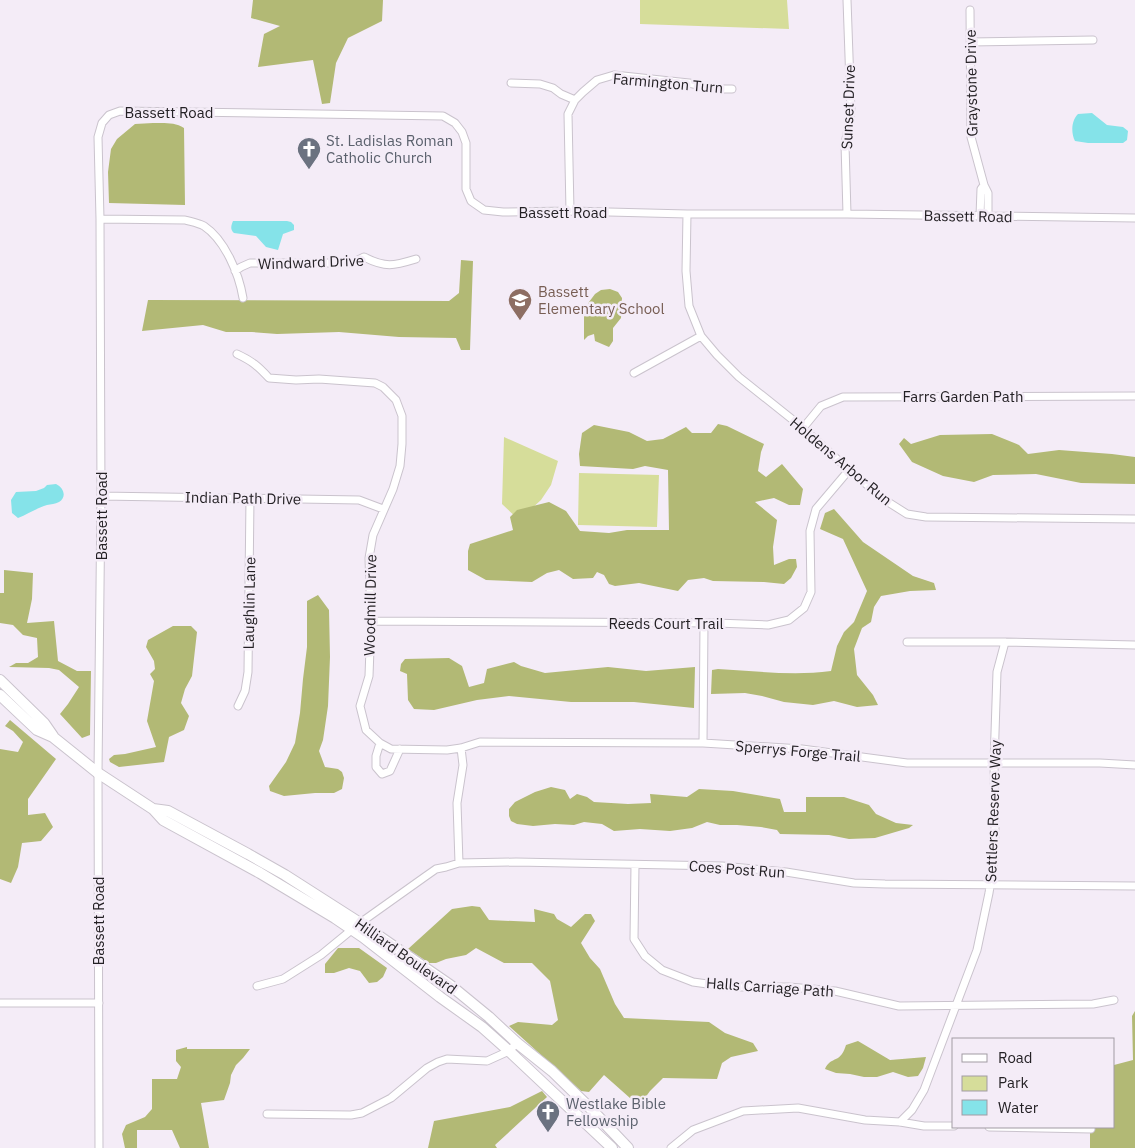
<svg xmlns="http://www.w3.org/2000/svg" width="1135" height="1148" viewBox="0 0 1135 1148" font-family="'IBM Plex Sans',sans-serif">
<rect width="100%" height="100%" fill="#f4ecf7"/>
<path fill="#d6dd9a" d="M640,0H787L789,29L640,24Z
M504,437L558,461L551,485L541,500L519,520L502,504Z
M579,473L659,475L657,527L578,525Z"/>
<path fill="#b2b975" d="M253,0H383L382,21L348,38L336,63L330,103L322,104L313,60L258,67L264,34L280,26L251,18Z
M153,123C164,123 175,122 184,128L185,205L109,203L108,172L111,149L117,139L135,124Z
M461,260L473,261L470,350H461L456,338L399,337L339,332L277,334L252,332H226L203,325L142,331L148,300L449,301L459,293Z
M610,289L618,292L622,298L621,318L613,328V341L609,347L595,341L594,334L588,336L584,340V314L589,302L595,294L601,290Z
M718,424L727,426L764,444L761,452L758,471L766,477L782,464L803,489L800,505H789L774,498L755,502L777,520L773,547L774,565L789,559H796L797,567L791,578L784,584L764,582L713,581L704,578L688,580L678,591L639,583L615,586L609,584L604,575L597,572L593,578L573,579L559,570L547,573L532,582L486,580L468,570V551L470,544L513,530L510,517L517,510L549,502L566,511L580,531L609,533L627,530H669L668,470L645,466L633,469L580,466L579,454L582,433L594,425L629,432L647,441L663,439L686,427L692,433H711Z
M992,434L1019,445L1028,454L1059,450L1112,454L1135,457V484L1081,483L1036,474L993,475L974,482L943,476L912,462L899,444L904,438L911,444L940,435Z
M834,509L863,542L913,576L934,583L936,590L910,591L881,596L874,607L871,622L862,628L854,649L857,675L873,695L878,705L857,707L834,701L813,705L784,702L762,696L745,693L711,694L712,670L718,669C756,671 793,676 831,671L837,646L844,632L854,622L867,591L843,539L820,529L825,513Z
M4,570L33,573L32,599L27,623L54,621L58,661L77,671H91L90,735L82,738L60,714L68,704L79,687L59,670L49,668L9,667L16,663H28L38,657L37,638L23,635L13,625L0,623V593H4Z
M318,595L329,610L330,657L328,706L323,740L319,751L325,767L338,769L342,772L344,778L342,789L334,793H315L284,796L270,791L269,786L286,762L295,743L300,713L303,679L307,647V601Z
M173,626H191L197,632L192,676L185,689L181,703L189,716L184,730L169,737L164,762L119,767L110,762L109,759L114,755L125,754L156,747L147,721L154,681L150,674L155,669L154,661L146,647L148,640Z
M449,658L462,666L469,687L484,683L487,669L514,662L521,666L545,673L608,667L646,671L695,667L694,708L634,702H571L509,696L477,700L434,710L414,709L408,700L407,674L400,671L401,664L405,659Z
M10,720L56,759L28,799V815L45,813L53,827L41,841L22,843L18,867L11,883L0,879V749L18,752L23,742L13,731L5,726Z
M551,787L565,790L570,799L577,794L587,797L594,802L628,804L651,803L650,794L687,797L699,789L733,791L780,799L784,812H806V797H844L869,805L876,814L896,823L913,825L909,828L875,838L849,839L829,835L780,834L777,830L761,827L737,825H720L707,822L692,828L670,831L640,829L614,831L602,824L584,822L574,825L555,824L533,826L517,824L511,821L509,816V809L515,802L535,792Z
M472,906L480,907L489,920L535,922L534,909L554,914L557,919L571,927L585,914H591L595,921L581,943L590,958L600,969L615,1004L624,1018L709,1022L725,1033L753,1043L758,1051L731,1057L722,1063L717,1079L663,1078L650,1091L639,1106L604,1075L589,1092L581,1091L509,1026L518,1022L552,1025L558,1020L550,981L532,963H504L476,948L466,955L446,959L436,963H429L408,949L452,909Z
M338,948H359L387,968L383,977L377,982L369,983L360,971L349,968L334,973H325V964Z
M1135,1011V1148H1090V1127H1114V1065L1133,1060L1132,1016Z
M858,1041L890,1060L926,1057L923,1068L918,1076L908,1077L893,1072L877,1077H864L850,1074L836,1073L825,1069C830,1058 836,1062 842,1054C844,1051 845,1048 846,1045Z
M187,1047V1049H250L243,1058L236,1065L231,1075L230,1083L224,1100L201,1103L209,1148H180L172,1130H137V1148H125L122,1134L126,1125L145,1117L152,1109V1079H177L181,1067L176,1061V1050Z
M542,1091L547,1097L495,1145L497,1148H428L434,1121L510,1107Z"/>
<path fill="#85e3e9" d="M1092,113L1107,125L1123,127L1128,131L1127,140L1123,143H1088L1075,141C1071,133 1071,121 1078,114Z
M233,221H287L291,222L294,225V230L283,234L278,250L266,247L256,236L234,233C230,229 231,226 233,221Z
M56,484C64,488 67,497 59,502C55,504 51,504 47,505C37,508 28,514 18,518L12,513L11,500L16,492L36,491L44,488L47,485Z"/>
<g fill="none" stroke-linecap="round" stroke-linejoin="round">
<g stroke="#cac3cd" stroke-width="9">
<path id="street" d="M970,10L971,137L984,185L988,193V216
M971,42L1093,40
M511,83L540,84L553,88L561,94L575,100
M570,211L568,114L575,100L583,92L597,80L614,75L689,83L714,89H732
M687,214L686,271L689,306L701,336L717,355L739,377L803,428L849,470L888,502L907,514L926,517L1135,519
M847,214L845,144L851,112L847,0
M980,216L981,189L984,185
M100,219L185,220C192,222 198,223 204,226C225,240 239,274 243,298
M235,271L241,267L250,263H352L364,257C386,268 393,266 416,259
M237,354C252,361 258,366 269,378L296,380L319,379L375,383L383,387L396,400L402,416V444L400,466L393,489L373,535L369,558L371,621L369,676L360,706L366,730L380,743L391,749L447,750L461,748L480,742L703,743L802,749L907,763H1100L1135,765
M634,373L701,336
M803,428L821,406L843,397L1135,396
M101,496L359,500L383,509
M371,621L716,623L768,625L789,620L804,608L811,592L810,531L816,509L849,470
M907,642H1005L1135,645
M238,706L245,691L248,672L250,498
M380,743L376,756V767L382,774L390,771L400,749
M703,743L704,623
M459,863L457,803L463,765L461,748
M635,865L634,939L645,956L662,970L693,982L729,987H789L835,991L899,1006L1093,1004L1114,1000
M257,986L283,979L321,955L360,923L426,876L436,869L446,867L459,863L516,862L722,866L786,872L854,883L885,884L1135,886
M0,1003H99
M267,1114L351,1115L362,1113L391,1098L427,1068L438,1062L447,1059L487,1061L509,1051L517,1043
M900,1122L912,1110L924,1090L977,950L989,893L994,861L995,827L994,763L997,672L1005,642
M989,1127L1091,1129
M99,1148L98,773L101,496L100,219L98,137L102,123L109,115L120,111L443,116L455,123L462,132L466,143V189L471,201L484,210L503,212L570,211L687,214H847L1135,218
M671,1148L693,1130L743,1111L798,1108L865,1120L900,1122L924,1126H954"/>
</g>
<g stroke="#cac3cd" stroke-width="12">
<path id="secondary" d="M0,680L44,723L53,736
M0,695L37,730L53,737L98,773L153,809L163,820L260,873L335,918L363,937L440,997L482,1027L509,1051L612,1148
M153,809L168,811L248,854L285,875L360,923L450,985L489,1017L517,1043L552,1071L591,1109L628,1148"/>
</g>
<use href="#street" stroke="#fff" stroke-width="7"/>
<use href="#secondary" stroke="#fff" stroke-width="10"/>
</g>
<defs>
<g id="church-pin" transform="scale(1.25)"><path d="M0 17L-7.5 6A9.5 9.5 0 1 1 7.5 6Z" fill="#6b7280" stroke="#f4ecf7"/><path d="M-1.2-6h2.4v3.5h3.3v2.4h-3.3V6h-2.4V-.1h-3.3v-2.4h3.3Z" fill="#fff"/></g>
<g id="school-pin" transform="scale(1.25)"><path d="M0 17L-7.5 6A9.5 9.5 0 1 1 7.5 6Z" fill="#8d6e63" stroke="#f4ecf7"/><path d="M0-5L7-2L0 1L-7-2ZM-4 1L0 2.5L4 1V4Q0 6-4 4Z" fill="#fff"/></g>
</defs>
<g fill-rule="evenodd">
<use href="#church-pin" x="309" y="149"/>
<use href="#school-pin" x="520" y="300"/>
<use href="#church-pin" x="548" y="1112"/>
</g>
<g text-anchor="middle" dominant-baseline="central" stroke-width="5" stroke-linejoin="round" paint-order="stroke">
<g font-size="15" fill="#242125" stroke="#f4ecf7">
<text transform="translate(668 83) rotate(5)">Farmington Turn</text>
<text transform="translate(971 83) rotate(-91)">Graystone Drive</text>
<text transform="translate(848 107) rotate(-88)">Sunset Drive</text>
<text x="169" y="112">Bassett Road</text>
<text x="563" y="212">Bassett Road</text>
<text transform="translate(968 216) rotate(1)">Bassett Road</text>
<text transform="translate(311 262) rotate(-2)">Windward Drive</text>
<text x="963" y="396">Farrs Garden Path</text>
<text transform="translate(841 461) rotate(40)">Holdens Arbor Run</text>
<text transform="translate(243 498) rotate(1)">Indian Path Drive</text>
<text transform="translate(101 516) rotate(-90)">Bassett Road</text>
<text transform="translate(249 603) rotate(-89)">Laughlin Lane</text>
<text transform="translate(370 605) rotate(-89)">Woodmill Drive</text>
<text x="666" y="623">Reeds Court Trail</text>
<text transform="translate(798 751) rotate(5)">Sperrys Forge Trail</text>
<text transform="translate(993 811) rotate(-88)">Settlers Reserve Way</text>
<text transform="translate(737 869) rotate(4)">Coes Post Run</text>
<text transform="translate(98 921) rotate(-90)">Bassett Road</text>
<text transform="translate(406 956) rotate(35)">Hilliard Boulevard</text>
<text transform="translate(770 987) rotate(4)">Halls Carriage Path</text>
</g>
<g font-size="15" fill="#5b616d" stroke="#f4ecf7" text-anchor="start">
<text x="326" y="140">St. Ladislas Roman<tspan x="326" dy="17">Catholic Church</tspan></text>
<text x="566" y="1103">Westlake Bible<tspan x="566" dy="17">Fellowship</tspan></text>
</g>
<g font-size="15" fill="#785e54" stroke="#f4ecf7" text-anchor="start">
<text x="538" y="291">Bassett<tspan x="538" dy="17">Elementary School</tspan></text>
</g>
</g>
<rect x="952" y="1038" width="162" height="90" fill="#f4ecf7" stroke="#a19ba3"/>
<rect x="962" y="1054" width="25" height="8" fill="#ffffff" stroke="#a19ba3"/>
<text x="998" y="1063" font-size="15" fill="#242125">Road</text>
<rect x="962" y="1076" width="25" height="15" fill="#d6dd9a" stroke="#a19ba3"/>
<text x="998" y="1088" font-size="15" fill="#242125">Park</text>
<rect x="962" y="1100" width="25" height="15" fill="#85e3e9" stroke="#a19ba3"/>
<text x="998" y="1113" font-size="15" fill="#242125">Water</text>
</svg>
